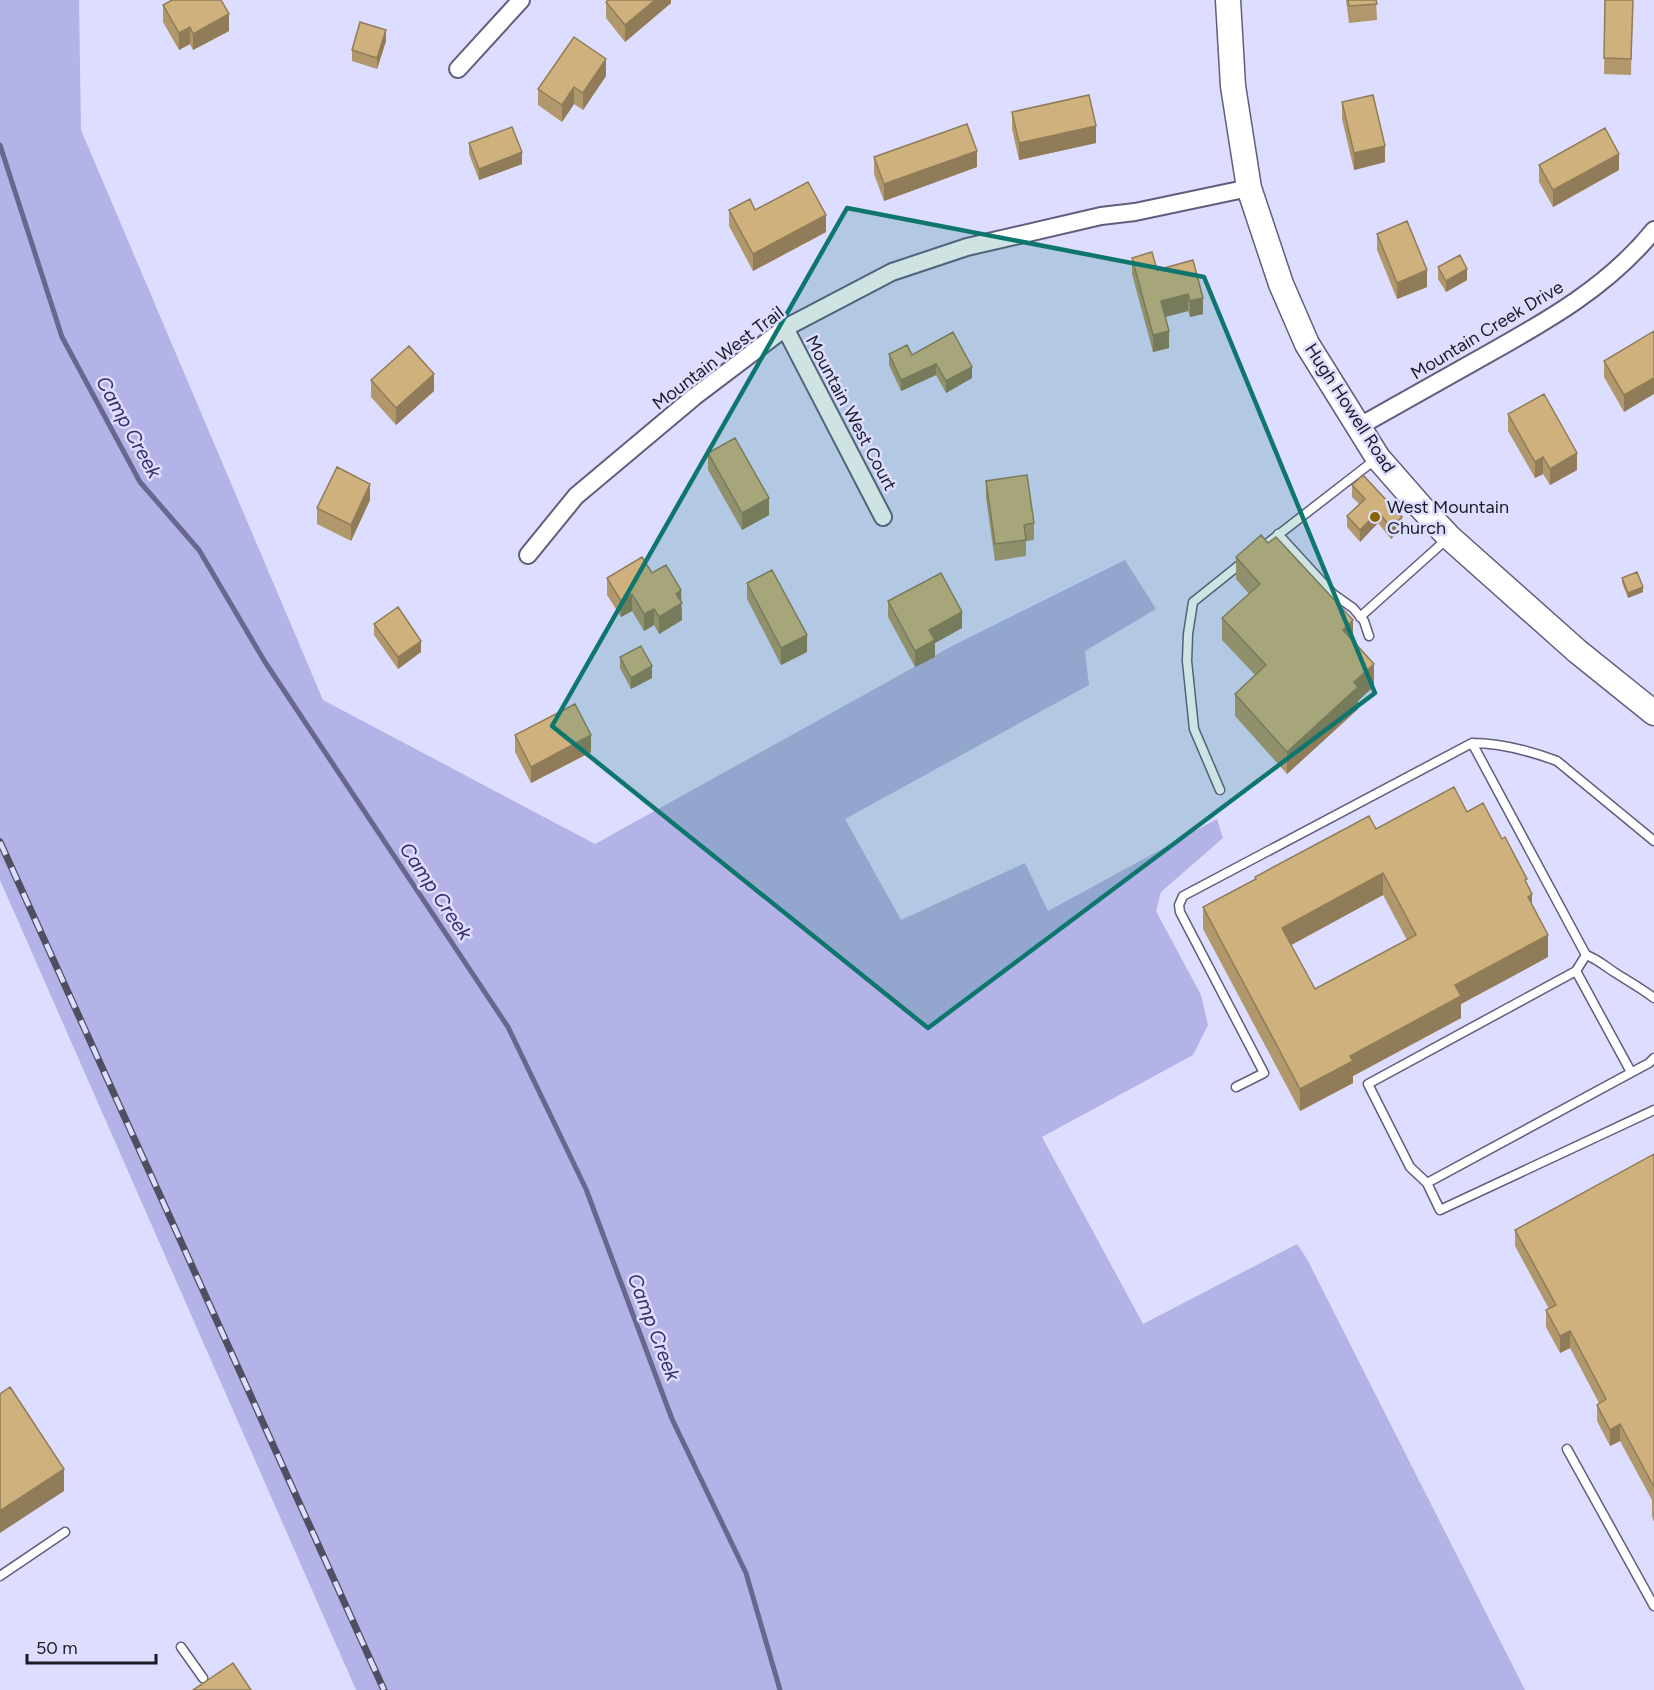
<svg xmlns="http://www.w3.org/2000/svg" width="1654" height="1690" viewBox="0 0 1654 1690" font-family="Figtree,sans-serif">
<rect width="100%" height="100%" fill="#ddf"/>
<path fill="#b4b3e7" d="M0,0H79L81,130L323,700L595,844L952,646L1125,560L1156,609L1085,651L1089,685L845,819L901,920L1025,863L1048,911L1217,819L1223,838L1161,892L1156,911L1201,995L1208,1025L1193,1055L1042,1137L1143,1324L1297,1244L1307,1259L1525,1690H356L0,880Z"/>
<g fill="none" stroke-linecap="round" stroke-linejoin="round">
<path stroke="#68678f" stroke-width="5" d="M0,145L62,337L140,482L199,550L265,662L508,1027L586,1189L672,1419L746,1573L780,1690"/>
<g stroke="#5f5e7c" stroke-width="11">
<path id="lane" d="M1278,534L1333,594L1353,608L1364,621L1369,636
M1260,549L1376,459
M1360,617L1447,539
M1472,743L1586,955C1597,959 1605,966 1614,972C1628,981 1641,988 1654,998
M1220,790L1194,729L1187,661L1188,634L1193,602L1243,562
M1576,971L1631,1072
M1654,1058L1649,1063L1427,1183L1440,1210L1654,1110
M1236,1087L1264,1073L1180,912L1179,905L1183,896L1472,743C1501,743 1530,751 1557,761L1654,841
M1427,1183L1410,1167L1368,1084L1576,971L1586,955
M1567,1449L1654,1606
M0,1576L65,1532
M181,1647L203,1678"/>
</g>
<g stroke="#5f5e7c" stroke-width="20">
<path id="street" d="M458,69L521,0
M785,328L883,517
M1358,427C1401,403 1443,379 1486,355C1547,321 1609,286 1654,230
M528,555L576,496L694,397L785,328L892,272L967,247L1101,216L1135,212L1249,188"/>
</g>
<g stroke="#5f5e7c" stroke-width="27">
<path id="secondary" d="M1228,0L1233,86L1249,188L1281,284L1307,344L1378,458L1420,506L1449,537L1577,651L1654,713"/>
</g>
<use href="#lane" stroke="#fff" stroke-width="8"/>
<use href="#street" stroke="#fff" stroke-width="16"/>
<use href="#secondary" stroke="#fff" stroke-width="24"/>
<g stroke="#4f4f61" stroke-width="7">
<path id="rail" d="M0,842L384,1690"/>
</g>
<use href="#rail" stroke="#ddf" stroke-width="4.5" stroke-dasharray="14" stroke-linecap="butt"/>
</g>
<path fill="#b1986c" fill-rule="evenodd" d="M671,0V3L625,42L606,18V2Z
M1346,0H1376L1377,20L1349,23Z
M1605,0H1633L1631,75L1604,74Z
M163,5L229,31L193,50L190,44L179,50L163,22Z
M386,41L377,69L352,61V50Z
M606,76L583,110L574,104L562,122L538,105V89Z
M1342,102L1385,162L1354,170L1342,119Z
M1012,112L1096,143L1019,160L1012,129Z
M469,143L522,164L479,180L469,154Z
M874,157L977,167L884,201L874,174Z
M1539,165L1619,170L1553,207L1539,182Z
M729,210H755L826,232L753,271L729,226Z
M1377,234L1427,287L1397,299L1377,250Z
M1132,258L1157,270L1193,260L1203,314L1190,317L1188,311L1165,317L1169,348L1153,352L1132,274Z
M1438,267L1467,280L1446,292L1438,279Z
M1654,331L1624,412L1604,377V361Z
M889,354L912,355L972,378L946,393L936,375L901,391L889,365Z
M371,380L434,391L396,425L371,397Z
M1508,414L1577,470L1550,485L1543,474L1535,478L1508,431Z
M708,453L769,515L742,530L708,470Z
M986,481L1034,523V540L1026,541V556L995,561L986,498Z
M1352,485L1402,528L1391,539L1378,523L1360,542L1347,527V516L1359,504L1352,497Z
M370,500L351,541L317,524V508Z
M1236,557L1353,641L1374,686L1358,701V709L1287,774L1235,716V694L1255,675L1222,640V618L1249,594L1236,579Z
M652,573L681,602L682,620L659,634L654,625L644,631L632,611L621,617L607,595V578Z
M1622,578L1643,592L1628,598L1622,583Z
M747,583L807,652L781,665L747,599Z
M888,601L962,628L935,643V657L915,667L888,617Z
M374,624L421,652L398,669L374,635Z
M620,657L652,678L631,689L620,668Z
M515,735L591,752L531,783L515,752Z
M1467,812L1527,885L1532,906L1548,957L1461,1004V1018L1353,1076V1083L1300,1111L1203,929V907L1255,879V877L1376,829ZM1383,895L1407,940L1315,989L1291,945Z
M1654,1154V1522L1652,1517V1500L1620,1441L1610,1446L1597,1421V1405L1599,1403L1570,1348L1560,1353L1546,1327V1310L1549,1309L1515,1246V1230Z"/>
<path fill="#907c58" d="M655,0H671V3L625,42V25Z
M229,14V31L193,50V34Z
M190,27V44L179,50V33Z
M386,30V41L377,69V58Z
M606,59V76L583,110V93Z
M574,87V104L562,122V105Z
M1096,126V143L1019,160V143Z
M1385,146V162L1354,170V153Z
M977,151V167L884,201V184Z
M522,152V164L479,180V169Z
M1619,154V170L1553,207V190Z
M826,215V232L753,271V254Z
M1467,269V280L1446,292V281Z
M1427,270V287L1397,299V283Z
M1188,294V311L1161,318V301Z
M1203,298V314L1190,317V301Z
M1169,331V348L1153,352V335Z
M936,364V375L901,391V380Z
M972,367V378L946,393V381Z
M434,374V391L396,425V408Z
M1654,378V394L1624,412V395Z
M1577,453V470L1550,485V469Z
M1543,457V474L1535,478V462Z
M370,484V500L351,541V525Z
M769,498V515L742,530V513Z
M1378,512V523L1360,542V530Z
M1402,517V528L1391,539V527Z
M1643,587V592L1628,598V593Z
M681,590L682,620L659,634V617L676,594Z
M632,594V611L621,617V601Z
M654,609V625L644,631V614Z
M962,612V628L935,643V657L915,667V651L929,630Z
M1353,620V642L1343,630Z
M807,635V652L781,665V648Z
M421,641V652L398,669V657Z
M1374,664V686L1358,701V709L1287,774V752L1354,682Z
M652,666V678L631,689V678Z
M591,735V752L531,783V767Z
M1383,873V895L1282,950V928Z
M1532,894V916L1528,897Z
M1548,935V957L1461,1004V1018L1353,1076V1083L1300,1111V1089L1455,985Z
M1570,1331V1348L1560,1353V1336Z
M1620,1424V1441L1610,1446V1430Z
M64,1469V1491L0,1533V1511Z"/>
<path fill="#ceb17d" stroke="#907c58" stroke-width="1.5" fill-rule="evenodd" d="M172,0H221L229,14L193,34L190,27L179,33L163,5Z
M608,0H655L625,25L606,2Z
M1348,0H1376L1377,4L1349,6Z
M1605,0H1633L1631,59L1604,58Z
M360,22L386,30L377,58L352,50Z
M574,37L606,59L583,93L574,87L562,105L538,89Z
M1089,95L1096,126L1019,143L1012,112Z
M1373,95L1385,146L1354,153L1342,102Z
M967,124L977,151L884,184L874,157Z
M512,127L522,152L479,169L469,143Z
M1605,128L1619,154L1553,190L1539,165Z
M808,182L826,215L753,254L729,210L750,199L755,210Z
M1407,221L1427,270L1397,283L1377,234Z
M1152,252L1157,270L1193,260L1203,298L1190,301L1188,294L1161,301L1169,331L1153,335L1132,258Z
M1460,255L1467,269L1446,281L1438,267Z
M1654,331V378L1624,395L1604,361Z
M953,332L972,367L946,381L936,364L901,380L889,354L907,345L912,355Z
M409,346L434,374L396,408L371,380Z
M1544,394L1577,453L1550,469L1543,457L1535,462L1508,414Z
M735,438L769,498L742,513L708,453Z
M337,467L370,484L351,525L317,508Z
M1027,475L1034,523L1024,525L1026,540L995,544L986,481Z
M1363,475L1402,517L1391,527L1378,512L1360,530L1347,516L1365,499L1352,485Z
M1261,535L1268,543L1276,537L1353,620L1343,630L1374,664L1354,682L1358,687L1287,752L1235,694L1266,665L1222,618L1260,584L1236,557Z
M642,557L652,573L666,565L681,590L676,594L682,603L659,617L654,609L644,614L632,594L621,601L607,578Z
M772,570L807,635L781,648L747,583Z
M1637,572L1643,587L1628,593L1622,578Z
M941,573L962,612L929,630L935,640L915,651L888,601Z
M398,607L421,641L398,657L374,624Z
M641,646L652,666L631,678L620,657Z
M575,704L591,735L531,767L515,735Z
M1454,787L1467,812L1483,803L1502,839L1505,837L1527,879L1525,880L1532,894L1528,897L1548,935L1455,985L1461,996L1350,1056L1353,1061L1300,1089L1203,907L1256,879L1255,877L1369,816L1376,829ZM1383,873L1416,935L1315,989L1282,928Z
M1654,1154V1487L1620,1424L1610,1430L1597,1405L1606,1399L1570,1331L1560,1336L1546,1310L1556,1305L1515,1230Z
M10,1387L64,1469L0,1511V1394Z
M233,1663L251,1690H193Z"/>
<path fill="#0f766e" fill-opacity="0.2" stroke="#0f766e" stroke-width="4.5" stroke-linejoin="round" d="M847,208L1204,277L1375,693L928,1028L552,726Z"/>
<circle fill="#8a6302" stroke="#ddf" stroke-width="2" cx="1375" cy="517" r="6"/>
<g text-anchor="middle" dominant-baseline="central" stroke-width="5" stroke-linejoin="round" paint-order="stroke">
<g font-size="18" fill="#1b1b27" stroke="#ddf">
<text transform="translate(1487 330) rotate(-31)">Mountain Creek Drive</text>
<text transform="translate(718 358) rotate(-37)">Mountain West Trail</text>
<text transform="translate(1350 408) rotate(57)">Hugh Howell Road</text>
<text transform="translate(851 413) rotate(62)">Mountain West Court</text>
</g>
<g font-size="18" fill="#1b1b27" stroke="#ddf" text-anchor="start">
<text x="1387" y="507">West Mountain<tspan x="1387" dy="21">Church</tspan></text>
</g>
<g font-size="20" font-style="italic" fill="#352d6c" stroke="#ddf">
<text transform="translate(129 427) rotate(61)">Camp Creek</text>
<text transform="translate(436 891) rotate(56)">Camp Creek</text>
<text transform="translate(654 1327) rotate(69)">Camp Creek</text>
</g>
</g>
<path d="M27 1654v9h129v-9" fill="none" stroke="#1b1b27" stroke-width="3"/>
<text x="36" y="1654" font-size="18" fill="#1b1b27" stroke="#ddddff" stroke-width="4.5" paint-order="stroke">50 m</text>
</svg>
